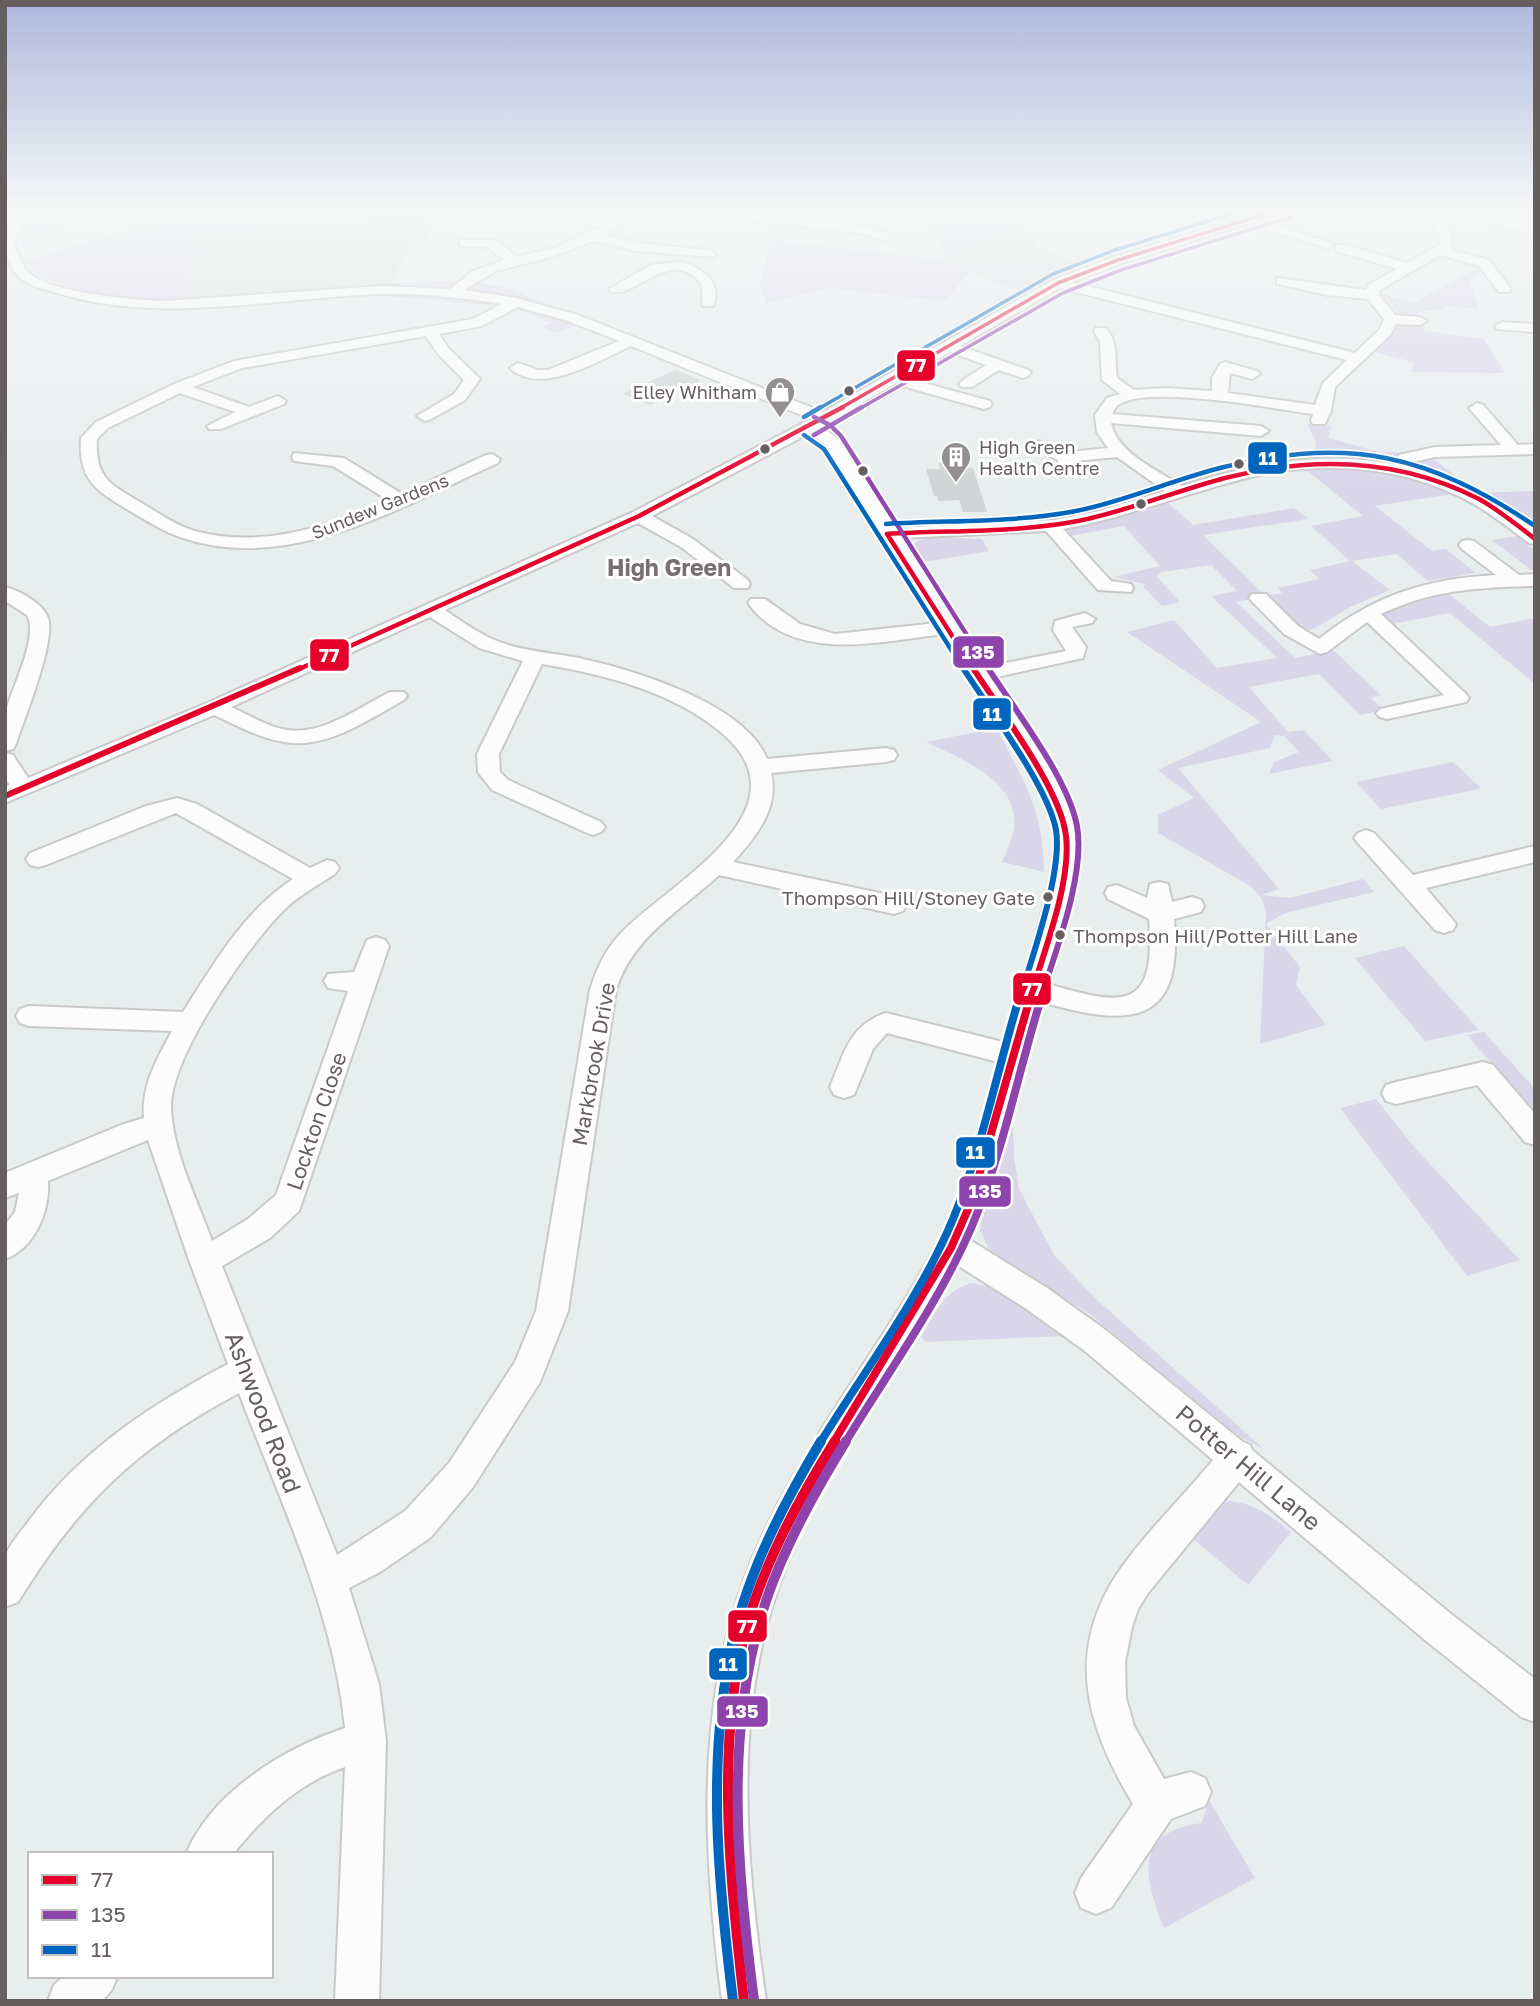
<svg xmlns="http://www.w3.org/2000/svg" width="1540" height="2006" viewBox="0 0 1540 2006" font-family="'Golos Text',sans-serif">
<rect width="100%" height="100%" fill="#e8edee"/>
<path fill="#e2f5f6" d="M1282,207H1413L1407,212L1391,216L1361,213L1366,226L1321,214L1315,217Z"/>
<path fill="#d9ddde" d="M427,213V239L412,241L390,285L184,299L201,239Z"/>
<path fill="#d7ddde" d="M1005,235L1037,246L1088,266L1049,280L1023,293L937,259Z"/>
<path fill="#dad6ea" d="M32,207H449L441,213L387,216L201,239L184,299L131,300L98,295L44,279L24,261L162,220L140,208L56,230L18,251Z
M911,207H1020L1023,210L1003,217L1033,239L1037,246L1005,235L947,255L919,214Z
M771,240L937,259L969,272L945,301L829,288L766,303L760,282Z
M1481,266L1482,268L1470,283L1479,309L1447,306L1436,311H1419V317L1400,315L1381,294L1414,303Z
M465,281L505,287L563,310C485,289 414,291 334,289L370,284Z
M391,292L470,298L529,308L585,326H575L556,333L542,327L551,323L516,309L498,306L367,295Z
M1401,322L1421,323L1425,331L1484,339L1505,373L1412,372L1413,362L1375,352Z
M1307,424L1331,425L1328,438L1379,452H1399L1392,460L1405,465L1418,461L1435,460L1473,490C1421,468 1371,462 1315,457L1316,441Z
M1332,466C1375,469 1413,476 1452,494L1375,506L1432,551L1446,549L1476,573L1428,581L1397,554L1352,561L1390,590L1350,607L1314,629L1302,630L1266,596L1236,602L1295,658L1333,650L1381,695L1371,698L1384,710L1360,715L1319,674L1249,687L1288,732L1304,730L1333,761L1269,774L1274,762L1299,752L1284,736L1275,735L1270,748L1178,768L1279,889L1261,895L1290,898L1363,879L1374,892L1285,913L1266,924L1300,967L1296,985L1326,1025L1260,1044L1266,914L1263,901L1252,887L1158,833V815L1194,798L1158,770L1261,722L1127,632L1174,620L1217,668L1277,658L1211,596L1237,591L1211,565L1161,572L1157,577L1180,602L1162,606L1143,586L1145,584L1113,577L1160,566L1124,526L1070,536L1067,529L1151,509L1166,501L1193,525L1294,508L1309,519L1203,535L1266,596L1282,593L1278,588L1319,579L1310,570L1350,561L1311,526L1363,516L1304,468Z
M1535,491V532L1479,493Z
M1517,536L1535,550V570H1531L1492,540Z
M936,537L982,539L989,551L919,563L911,547L919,540Z
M1445,591L1490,627L1535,618V684L1450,613L1387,625L1384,617L1388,609Z
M997,728C1024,784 1043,805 1044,872L1002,862C1007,851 1013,838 1014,826C1019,781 960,758 926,742Z
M1453,762L1480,787L1479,789L1381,809L1356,782Z
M1404,946L1479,1030L1425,1041L1355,958Z
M1484,1032L1535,1089V1114L1467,1035Z
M1376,1099L1414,1147L1520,1260L1467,1276L1340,1108Z
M1013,1126L1014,1156L1019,1189L1054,1255L1096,1299L1264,1449L1237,1435L1090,1314L1009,1264L988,1248L980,1230L983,1210Z
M973,1283L991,1287L1065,1336L926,1342L921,1337C935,1314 944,1289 973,1283Z
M1230,1501C1256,1504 1271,1516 1291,1532L1248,1585L1192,1538L1215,1506Z
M1209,1800L1255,1878L1164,1928C1144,1878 1132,1832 1202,1823Z"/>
<path fill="#d1d4d5" d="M675,370L701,380L650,405L623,394Z
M958,462L960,468H973L987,512H963L959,500L939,501L937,496H934L926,469H940L938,463Z"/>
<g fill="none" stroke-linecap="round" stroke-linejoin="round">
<g stroke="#c9c9ca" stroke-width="4">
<path id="minor" d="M16,207H28L14,245C18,253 21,263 26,270C45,293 134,300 163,301L382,286L450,289L473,271L504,260L487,247L460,246V240H495L517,257L557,247L600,227L585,223L556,207H571L609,222L636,207H686L858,225L889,233L891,236L885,240L858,233L656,211L650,207L604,235L637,243L709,250L716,254L714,257L637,251L594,241L551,257L496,271L464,290L516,298L578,315L823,412L1053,280L1113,257L1277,207H1294L1259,220L1334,244L1328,248L1246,224L1123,263L1072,282L1355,353L1379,330L1384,319L1368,299L1327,295L1282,285L1277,284V278L1366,290L1368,285L1397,269L1336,251V245H1346L1407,263L1439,245L1441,240L1430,216L1441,207H1459L1535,228V236L1451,212L1443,217L1453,240L1450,250L1489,260L1511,289L1509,292H1499L1479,266L1440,255L1380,290L1379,295L1395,315L1420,317L1427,321L1420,325L1396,324L1390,335L1335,387L1331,411L1325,424H1313L1311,421L1313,414C1276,409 1147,384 1118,405C1115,407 1114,411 1112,414L1261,426L1269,431L1261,436L1111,423C1117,453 1158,470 1181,486C1314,444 1419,444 1535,530V544L1529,543C1510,529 1492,514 1472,503C1397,462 1309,459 1228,483C1173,498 1120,519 1063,529L1111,581L1131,584L1133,588L1131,592L1098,590L1046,531L902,538L985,667L1066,651L1053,630L1055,621L1085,613L1095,619L1092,623L1072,627L1086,647L1083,658L992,678C1016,715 1069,785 1077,827C1086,873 1061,939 1048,984C1124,1006 1156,1012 1149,919L1108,899L1105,893L1108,887L1117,885L1147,898L1150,884L1159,882L1168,884L1172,902L1192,897L1201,900L1204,906L1201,912L1174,919C1184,1028 1128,1027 1042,1002L994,1176L970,1240L1047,1288L1107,1331L1243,1442L1250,1445L1252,1450L1451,1614L1535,1679V1722L1521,1717L1425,1640L1239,1482L1148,1593L1138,1609L1132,1627L1125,1662L1126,1698L1134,1726L1164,1779L1191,1772L1205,1778L1211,1792L1205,1806L1171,1819L1111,1908L1096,1914L1081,1908L1075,1893L1081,1878L1133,1804C1088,1729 1064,1655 1117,1574C1144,1534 1182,1498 1213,1460L1085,1351L1025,1308L957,1265C904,1364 832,1456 789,1560C730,1699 745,1855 766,2001H722C705,1866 695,1728 738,1597C781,1465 877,1359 940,1238C969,1183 980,1120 998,1062L887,1033L873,1049L854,1095L844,1098L834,1095L830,1087C844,1054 849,1025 886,1013L1003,1042L1031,953L1054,867V824L1044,797L944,634C881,641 793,665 748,603L751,599H765L800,624L835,634L937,623L884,539L878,534L880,531L826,445L810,433L652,516L693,539L748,580L750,584L748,588H734L681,547L638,523L445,610C464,623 483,637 505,644C529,652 555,653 579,658C633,670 745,703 767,759L886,748L894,750L897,755L894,760L886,762L771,773C780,808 755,838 733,862L894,896L903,899L906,905L903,911L894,914L719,875C680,911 632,937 616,990L568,1311L540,1382L473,1487L431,1537L380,1572L349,1588L379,1684L386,1741L379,2001H335L345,1767C298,1783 264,1816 233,1854H186C212,1792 284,1748 345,1728C334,1612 280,1501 239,1393C137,1447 78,1504 18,1602L5,1607C5,1592 1,1567 6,1554C12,1541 23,1529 31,1518C83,1449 152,1404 228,1364L189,1260L148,1140L48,1181C50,1211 35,1248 5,1259V1225L15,1212L19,1193L5,1198V1173L121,1125L144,1118C141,1086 157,1059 172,1031L29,1026L20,1023L16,1016L20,1009L29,1006L183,1012C215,962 243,912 293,879L176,813L46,865L38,867L30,865L26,859L30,853L146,806L177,798L197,804L310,868L327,860L335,862L339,868L335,874C320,884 301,894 287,907C250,942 170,1056 171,1108C173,1153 197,1199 212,1241L248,1219L276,1195L348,991L328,988L324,981L328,974L354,972L367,940L376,937L385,940L389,946L299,1211L270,1238L222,1266L337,1555L405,1511L449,1463L515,1362L536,1311L590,990C596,970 605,950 620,934C665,886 812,811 723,734C675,692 603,674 542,664L499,754L500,772L508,780L601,822L605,827L601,832L593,835L585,832L492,790L478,772L477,754L523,661L479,648L430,617L231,707C249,715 268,727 288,730C323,735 360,707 390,692H404L407,696L404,700C369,719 326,750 284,742C259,738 236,725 214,715L5,803V787L10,785L5,778V753L13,755L28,778L207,703L633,512L811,419L631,346C600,360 540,397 510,368L518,363L538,370H548L619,341L568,321L518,307L482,326L439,334L448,348L480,379L465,400L431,419L425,421L417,416L454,394L464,380L438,354L426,336L242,368L193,387L249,407L278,396L286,401L284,404L221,429H209L207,426L235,412L180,393L108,428L97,439C95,476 108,483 138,501C156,511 174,525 195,531C260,549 328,527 388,500L333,466L294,461L292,457L294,453L344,458L402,494L486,455L492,454L500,459L498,463C402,506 291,574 183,538C164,532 147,521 130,511C97,491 78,481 81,438L96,422L174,384L234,361L473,319L502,304C462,298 420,293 380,294C273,298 161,325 57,293C43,289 29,286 18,276C0,257 7,229 16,207ZM1060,288L1347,360L1323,383L1315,405L1228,393L1230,373L1252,379L1260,374L1257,371L1225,362L1220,364L1212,378V391L1166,388L1134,390L1117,378C1114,359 1119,344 1106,328H1096L1094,331L1100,342L1102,380L1120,394L1107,398L1095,415L1097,432L1108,448L1068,452L1038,441L1030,446L1058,460L1061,476H1073L1075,461L1117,457L1165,491L1095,512L1054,520L895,528L838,439L821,426L895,384L984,409L990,407L992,404L990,401L906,378L950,352L986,365L962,381L959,384L962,387H972L999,370L1023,378L1028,376L1031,373L1028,370L960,346Z
M1039,207H1056L1018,221L1012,217Z
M681,262C702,268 723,282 713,306H703C700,298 705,287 698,280C667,249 638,297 611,292L609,289L651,265Z
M1502,322L1535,324V332L1497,329L1495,326Z
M1477,403L1483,405L1518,445L1535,444V454L1435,457L1405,464L1399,463L1397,459L1399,455L1435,447L1501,445L1469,408Z
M1468,540L1474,541L1519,575L1535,574V586C1480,587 1430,590 1381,614L1466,694L1469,698L1466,702L1387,719L1380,717L1376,713L1380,709L1444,695L1367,622L1327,652L1320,654L1284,634L1249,598L1252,594H1266L1298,626L1319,639C1375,595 1425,579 1496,575L1462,549L1459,545L1462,541Z
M5,587C20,591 43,603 48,618C56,642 24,718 16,744L13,749L5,751C5,738 3,723 6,711C12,687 39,637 27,615L5,601Z
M1366,830L1374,833L1413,875L1535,846V862L1426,888L1456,924L1453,930L1444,933L1435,930L1358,843L1354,838L1358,833Z
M1483,1062L1493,1065L1535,1114V1145L1525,1142L1477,1085L1396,1104L1386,1101L1382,1093L1386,1085L1396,1082Z
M64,1976H118L111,1991L102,2001H48L54,1985Z"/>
</g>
<use href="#minor" fill="#fcfcfc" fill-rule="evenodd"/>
<g stroke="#fff" stroke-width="6">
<path id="bus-1-far4" d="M839,409L1058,283L1118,260L1288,207"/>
</g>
<g stroke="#fff" stroke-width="8">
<path id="bus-1-far3" d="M297,670L639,516L843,407
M974,670L887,534C950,530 1015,533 1078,521C1128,511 1176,491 1225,478C1311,456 1399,458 1479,499C1499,510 1517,525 1535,539"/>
</g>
<g stroke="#fff" stroke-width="10">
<path id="bus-1-far2" d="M973,668C1000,710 1061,789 1066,836C1072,883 1041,960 1027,1007
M5,796L300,668"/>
</g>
<g stroke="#fff" stroke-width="13">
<path id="bus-1-far1" d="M833,1443L951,1248L972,1200L1028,1005"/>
</g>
<g stroke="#fff" stroke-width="16">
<path id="bus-1" d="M744,2001C731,1885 716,1755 743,1640C760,1570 797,1502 835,1441"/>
</g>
<g stroke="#fff" stroke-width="6">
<path id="bus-2-far4" d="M859,409L1063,293L1121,270L1291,217"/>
</g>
<g stroke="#fff" stroke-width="8">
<path id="bus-2-far3" d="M814,417L830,425L841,436L989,670
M814,435L862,407"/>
</g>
<g stroke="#fff" stroke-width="10">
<path id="bus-2-far2" d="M988,668C1015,710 1068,778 1077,826C1086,876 1053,958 1038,1007"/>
</g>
<g stroke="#fff" stroke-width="13">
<path id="bus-2-far1" d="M845,1443C888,1372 939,1303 972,1226C1002,1155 1017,1078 1039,1005"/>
</g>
<g stroke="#fff" stroke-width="16">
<path id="bus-2" d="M754,2000C737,1867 723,1728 767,1598C786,1543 815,1491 846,1441"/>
</g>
<g stroke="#fff" stroke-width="6">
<path id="bus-3-far4" d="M818,409L1053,274L1115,250L1254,207"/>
</g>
<g stroke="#fff" stroke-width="8">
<path id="bus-3-far3" d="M804,417L821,407
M804,435L824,449L964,670
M886,524C949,520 1014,523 1076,511C1127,501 1174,479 1224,467C1348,436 1430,455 1535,526"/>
</g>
<g stroke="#fff" stroke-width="10">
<path id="bus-3-far2" d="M963,668C988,707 1049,788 1056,830C1063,873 1030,963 1017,1007"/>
</g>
<g stroke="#fff" stroke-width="13">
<path id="bus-3-far1" d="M820,1443C865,1370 920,1298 953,1219C981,1151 996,1076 1017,1005"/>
</g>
<g stroke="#fff" stroke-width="16">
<path id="bus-3" d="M733,2001C718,1881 706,1759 733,1640C749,1570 784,1503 821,1441"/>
</g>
<use href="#bus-1-far4" stroke="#e4002b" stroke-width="3.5"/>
<use href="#bus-1-far3" stroke="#e4002b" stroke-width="4.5"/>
<use href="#bus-1-far2" stroke="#e4002b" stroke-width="6"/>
<use href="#bus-1-far1" stroke="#e4002b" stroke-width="8"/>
<use href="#bus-1" stroke="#e4002b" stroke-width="10"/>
<use href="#bus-2-far4" stroke="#8e44ad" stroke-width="3.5"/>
<use href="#bus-2-far3" stroke="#8e44ad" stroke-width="4.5"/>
<use href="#bus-2-far2" stroke="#8e44ad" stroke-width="6"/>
<use href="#bus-2-far1" stroke="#8e44ad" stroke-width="8"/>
<use href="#bus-2" stroke="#8e44ad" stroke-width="10"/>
<use href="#bus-3-far4" stroke="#0065bd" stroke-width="3.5"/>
<use href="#bus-3-far3" stroke="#0065bd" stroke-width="4.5"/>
<use href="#bus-3-far2" stroke="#0065bd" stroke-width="6"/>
<use href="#bus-3-far1" stroke="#0065bd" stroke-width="8"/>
<use href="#bus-3" stroke="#0065bd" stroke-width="10"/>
</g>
<linearGradient id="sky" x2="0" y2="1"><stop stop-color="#aeb8dd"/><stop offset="0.43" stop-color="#f5f7f7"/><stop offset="1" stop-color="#f5f7f7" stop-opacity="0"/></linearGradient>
<rect width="1540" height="487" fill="url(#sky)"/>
<defs>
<g id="shop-pin" transform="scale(1.575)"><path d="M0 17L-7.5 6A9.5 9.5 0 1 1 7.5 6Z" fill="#949091" stroke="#fff"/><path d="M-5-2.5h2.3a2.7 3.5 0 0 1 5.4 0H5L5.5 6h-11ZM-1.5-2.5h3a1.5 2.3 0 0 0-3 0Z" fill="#fff"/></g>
<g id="building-pin" transform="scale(1.575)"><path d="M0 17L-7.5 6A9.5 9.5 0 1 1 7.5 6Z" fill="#949091" stroke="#fff"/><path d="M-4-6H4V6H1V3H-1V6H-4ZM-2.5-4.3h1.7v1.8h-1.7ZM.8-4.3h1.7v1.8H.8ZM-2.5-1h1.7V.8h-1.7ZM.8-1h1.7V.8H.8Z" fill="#fff"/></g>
</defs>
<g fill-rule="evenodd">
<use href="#shop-pin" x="780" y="392"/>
<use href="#building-pin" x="956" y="457"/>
</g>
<g fill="#665e5f" stroke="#fff" stroke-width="2.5">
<circle cx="849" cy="391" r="6"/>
<circle cx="765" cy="449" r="6"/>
<circle cx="1239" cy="464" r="6"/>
<circle cx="863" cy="471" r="6"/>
<circle cx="1141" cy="504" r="6"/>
<circle cx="1048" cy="897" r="6"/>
<circle cx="1060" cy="935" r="6"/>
</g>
<g text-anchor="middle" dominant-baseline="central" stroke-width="6" stroke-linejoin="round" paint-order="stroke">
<g font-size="18" fill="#665e5f" stroke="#fff" text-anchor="end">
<text x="757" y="392">Elley Whitham</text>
<text x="979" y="447" text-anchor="start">High Green<tspan x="979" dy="21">Health Centre</tspan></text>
</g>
<g font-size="18" fill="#665e5f" stroke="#fff">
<text transform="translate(380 506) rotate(-22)">Sundew Gardens</text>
</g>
<g font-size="19" fill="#665e5f" stroke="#fff" text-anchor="end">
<text x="1035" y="897">Thompson Hill/Stoney Gate</text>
<text x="1073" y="935" text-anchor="start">Thompson Hill/Potter Hill Lane</text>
</g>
<g font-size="21" fill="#665e5f" stroke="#fff">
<text transform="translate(593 1064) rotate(-80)">Markbrook Drive</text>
<text transform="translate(316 1121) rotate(-71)">Lockton Close</text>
</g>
<g font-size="23" font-weight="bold" fill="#786f71" stroke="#fff">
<text x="669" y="567">High Green</text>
</g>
<g font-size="24" fill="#665e5f" stroke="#fff">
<text transform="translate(264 1412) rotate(69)">Ashwood Road</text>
<text transform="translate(1249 1467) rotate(40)">Potter Hill Lane</text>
</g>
</g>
<g stroke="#fff" stroke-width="2.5">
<rect x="896" y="349" width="40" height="33" rx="7" fill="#e4002b"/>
<rect x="1247" y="441" width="41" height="34" rx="7" fill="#0065bd"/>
<rect x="952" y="635" width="53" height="34" rx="7" fill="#8e44ad"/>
<rect x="309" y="638" width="41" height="34" rx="7" fill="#e4002b"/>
<rect x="972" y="697" width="40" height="34" rx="7" fill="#0065bd"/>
<rect x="1012" y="972" width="40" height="34" rx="7" fill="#e4002b"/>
<rect x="955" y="1136" width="41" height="33" rx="7" fill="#0065bd"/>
<rect x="958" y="1175" width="54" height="33" rx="7" fill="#8e44ad"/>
<rect x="727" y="1609" width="41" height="34" rx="7" fill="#e4002b"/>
<rect x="708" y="1647" width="40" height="34" rx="7" fill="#0065bd"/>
<rect x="716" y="1695" width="53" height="33" rx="7" fill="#8e44ad"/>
</g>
<g font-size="19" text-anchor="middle" font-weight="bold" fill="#fff">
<text x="916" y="372">77</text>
<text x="1268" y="465">11</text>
<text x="978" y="659">135</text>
<text x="329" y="662">77</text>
<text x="992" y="721">11</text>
<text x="1032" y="996">77</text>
<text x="975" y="1159">11</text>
<text x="985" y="1198">135</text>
<text x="747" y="1633">77</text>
<text x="728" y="1671">11</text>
<text x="742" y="1718">135</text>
</g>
<rect width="1540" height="2006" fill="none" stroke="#665e5f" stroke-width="14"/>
<rect x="28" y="1852" width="245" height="126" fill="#ffffff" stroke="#c2bfbf" stroke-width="2"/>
<rect x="42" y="1875" width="35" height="10" fill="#e4002b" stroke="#c2bfbf" stroke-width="2"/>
<text x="91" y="1887" font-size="21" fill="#665e5f">77</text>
<rect x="42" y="1910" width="35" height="10" fill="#8e44ad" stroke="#c2bfbf" stroke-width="2"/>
<text x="91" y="1922" font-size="21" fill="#665e5f">135</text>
<rect x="42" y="1945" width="35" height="10" fill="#0065bd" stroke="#c2bfbf" stroke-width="2"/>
<text x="91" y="1957" font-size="21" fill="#665e5f">11</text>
</svg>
